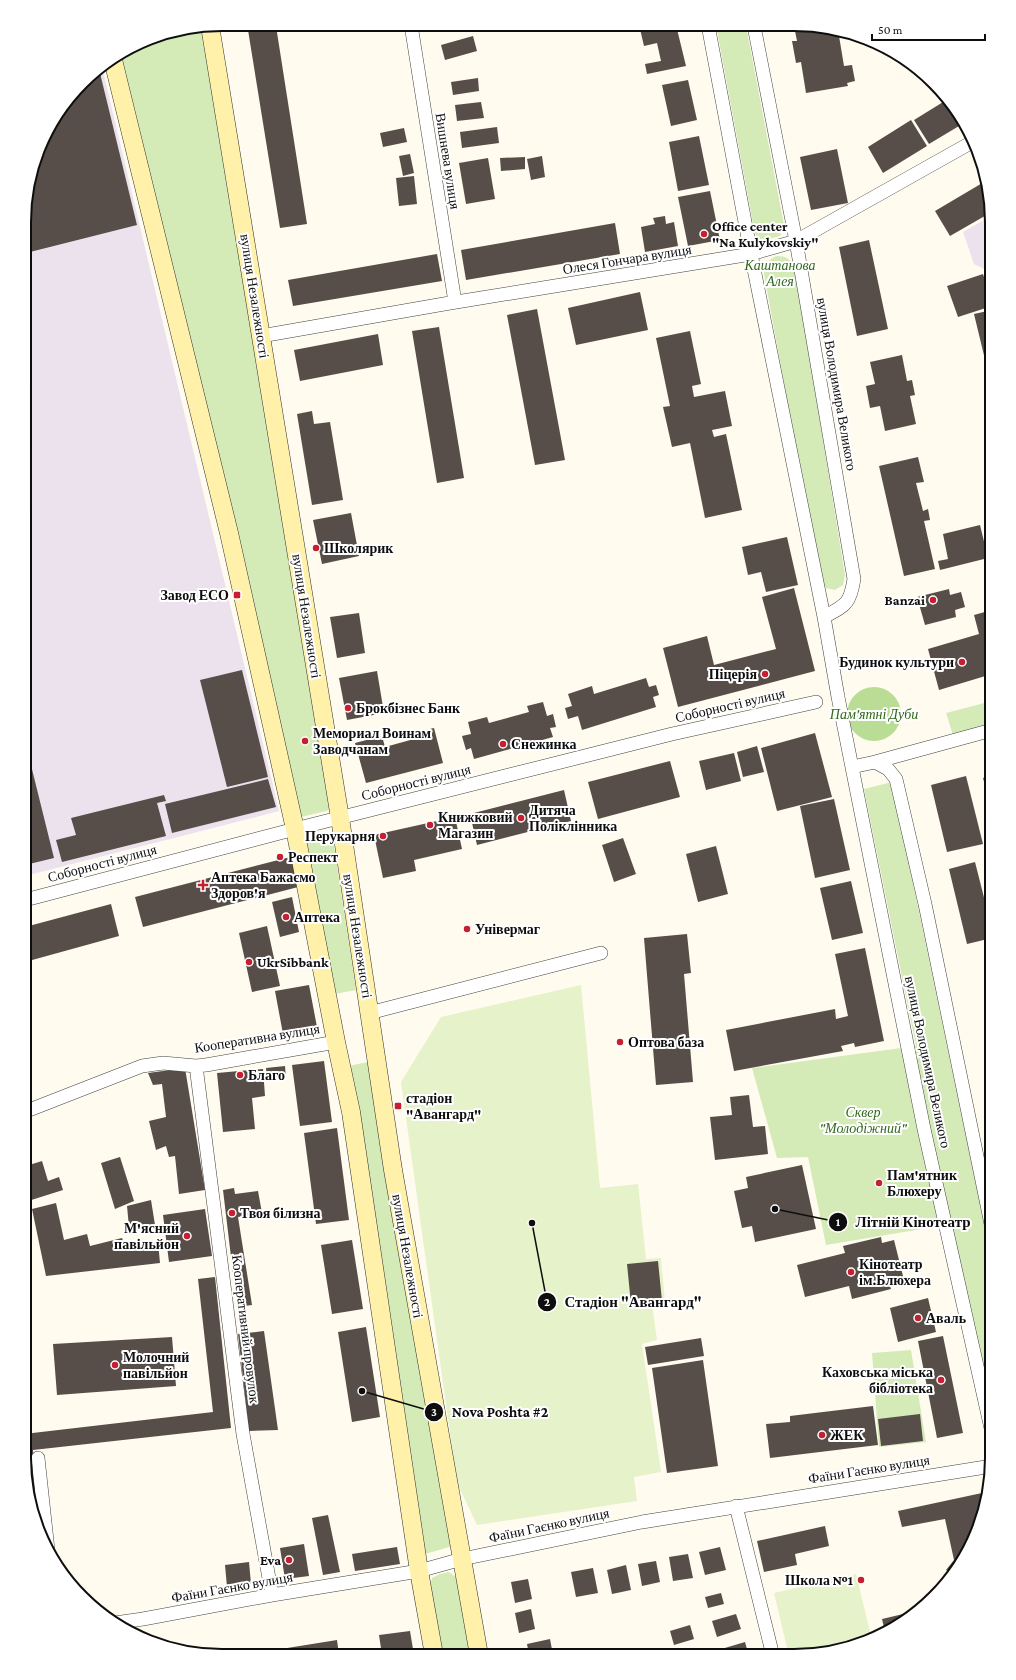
<svg xmlns="http://www.w3.org/2000/svg" width="1016" height="1680" viewBox="0 0 1016 1680" font-family="'Crimson Pro',serif">
<rect width="100%" height="100%" fill="#fffbef"/>
<path fill="#ebe2ed" d="M102,67L279,811L25,876L26,196L45,134L91,73Z
M991,216L992,222V284L990,272L974,264L963,232Z"/>
<path fill="#d5ebb7" d="M716,25L746,26L784,225L780,236L761,241L755,234Z
M202,28L330,810L301,817L120,55L146,39Z
M777,256C786,256 791,259 795,268L845,575L843,585L835,590L826,588L820,580L764,274C765,264 768,259 777,256Z
M992,701V726L953,735L946,713Z
M892,782L992,1262V1420L952,1224L826,1245L808,1157L777,1158L752,1068L916,1046L864,789Z
M332,833L356,990L335,994L306,840Z
M373,1061L453,1546L425,1554L348,1066Z
M911,1350L926,1442L879,1447L872,1353Z
M449,1572L457,1578L470,1655H440L430,1587L432,1578L440,1574Z"/>
<path fill="#badd95" d="M847 714a27 27 0 1 1 54 0a27 27 0 1 1-54 0Z"/>
<path fill="#e6f2c9" d="M581,985L600,1188L638,1184L646,1259L661,1258L665,1302L652,1304L657,1340L642,1344L661,1472L634,1477L637,1501L477,1525L457,1483L401,1082L441,1017Z
M856,1574L872,1640L789,1656L774,1593Z"/>
<path fill="#574e4a" d="M439,25H468L441,32Z
M658,25H676L686,66L647,74L645,64L661,61L657,43L644,46L640,29Z
M276,26L307,224L280,228L248,30Z
M794,26H820L838,30L844,66L852,65L855,81L847,83L848,86L806,93L801,62L796,63L792,41H797Z
M473,36L477,51L445,60L441,45Z
M99,69L137,225L26,253V196L45,134L91,73Z
M478,78L479,91L453,95L451,82Z
M688,80L697,120L671,126L662,85Z
M948,99L964,123L929,144L914,120Z
M481,102L484,118L457,121L455,105Z
M911,120L927,146L883,173L868,147Z
M497,127L499,143L462,148L460,132Z
M404,128L407,142L383,147L380,133Z
M699,136L709,185L678,191L669,142Z
M837,149L848,203L811,210L800,157Z
M410,154L414,173L403,176L399,156Z
M542,156L545,177L531,180L527,159Z
M525,157V169L501,171L500,158Z
M488,158L495,199L466,204L459,163Z
M414,176L417,204L399,206L396,178Z
M984,182L990,213L950,236L935,211Z
M710,191L720,240L688,246L678,197Z
M665,216L666,224L674,222L678,246L645,252L641,227L655,224L653,218Z
M615,223L620,254L466,280L461,250Z
M869,240L888,329L857,336L839,247Z
M437,254L442,281L293,306L288,280Z
M983,274L992,301V306L958,317L947,286Z
M640,292L648,330L576,345L568,308Z
M537,309L565,460L535,465L507,315Z
M992,310V372H988L974,314Z
M439,327L464,478L437,483L412,331Z
M690,331L701,384L692,386L694,397L725,391L732,426L712,430L714,437L726,434L742,510L705,518L690,443L672,447L663,407L670,406L656,338Z
M378,334L383,365L300,381L294,350Z
M902,355L907,381L912,380L915,395L910,396L916,424L885,431L880,406L870,408L866,386L875,384L870,362Z
M312,411L314,424L330,422L343,500L312,505L297,414Z
M918,457L924,482L916,483L923,511L928,509L930,520L924,521L935,569L904,576L879,466Z
M992,476V498H991L986,478Z
M351,513L359,556L322,564L313,520Z
M980,525L988,558L940,570L938,561L948,559L943,534Z
M787,537L798,585L766,592L761,572L748,575L742,547Z
M794,588L815,671L678,707L663,648L707,636L714,665L776,649L762,597Z
M949,589L950,595L961,592L965,607L955,610L956,617L925,625L917,597Z
M992,610V674L939,690L928,649L979,634L974,615Z
M359,613L365,653L337,658L330,617Z
M242,670L268,777L227,787L200,680Z
M377,671L384,713L347,720L339,678Z
M646,678L649,687L656,685L659,695L653,697L656,707L582,730L578,716L568,719L565,708L572,706L568,694L592,686L594,694Z
M543,702L547,716L553,714L556,727L550,728L553,737L474,759L471,748L466,750L462,736L471,734L468,722L487,717L489,723L529,712L527,706Z
M434,728L443,763L366,783L355,743L382,736L385,747L414,739L413,733Z
M815,733L832,797L777,811L761,748Z
M25,741L54,858L25,865Z
M757,746L764,772L743,777L737,752Z
M734,753L741,781L706,790L699,761Z
M670,761L680,797L598,819L588,782Z
M992,775V806H991L983,778Z
M966,776L983,844L947,852L931,785Z
M268,779L276,807L172,833L165,804Z
M564,790L571,821L477,845L470,814Z
M164,795L166,801L157,803L166,836L62,862L56,840L76,835L71,818Z
M834,799L850,870L815,878L800,806Z
M455,817L462,849L414,860L416,871L383,878L374,835Z
M623,838L636,874L614,882L602,845Z
M716,846L728,894L698,902L686,854Z
M294,856L302,886L143,927L135,897Z
M975,862L992,929V938L967,944L949,869Z
M851,881L863,933L832,940L820,888Z
M292,897L299,932L280,937L272,902Z
M111,904L119,936L25,962V927Z
M267,926L280,986L252,992L239,933Z
M687,934L691,973L684,974L693,1082L656,1085L644,938Z
M865,948L884,1041L855,1047L854,1043L841,1046L843,1051L734,1071L726,1030L835,1009L836,1019L848,1016L835,954Z
M309,985L317,1027L283,1034L275,991Z
M324,1061L332,1122L300,1126L292,1065Z
M285,1066L286,1079L267,1081L266,1068Z
M185,1068L205,1190L179,1194L175,1156L169,1157L166,1146L156,1150L149,1121L166,1117L162,1084L153,1085L148,1073Z
M263,1069L265,1096L252,1098L255,1129L223,1132L217,1073Z
M749,1095L753,1127L765,1126L768,1154L715,1160L710,1117L732,1115L730,1097Z
M337,1128L349,1220L316,1224L304,1133Z
M120,1157L134,1201L115,1209L101,1163Z
M24,1160L26,1166L42,1161L48,1181L59,1177L63,1190L25,1202Z
M802,1165L816,1229L755,1242L752,1226L742,1228L734,1191L748,1188L746,1177Z
M234,1188L235,1194L258,1191L262,1213L238,1217L252,1305L237,1307L223,1190Z
M151,1200L155,1225L129,1227L127,1206Z
M56,1203L64,1240L87,1234L90,1246L122,1238L125,1246L158,1242L160,1263L46,1276L32,1209Z
M205,1209L212,1256L169,1262L163,1215Z
M881,1237L882,1243L894,1240L904,1280L889,1283L891,1289L852,1299L849,1286L805,1297L797,1265L845,1253L843,1246Z
M352,1240L363,1309L332,1314L321,1245Z
M658,1261L662,1301L631,1304L627,1264Z
M215,1277L231,1428L33,1450L43,1541L39,1534L24,1458V1434L213,1412L198,1279Z
M928,1298L936,1332L898,1342L890,1308Z
M366,1327L380,1417L352,1422L338,1332Z
M264,1331L278,1430L249,1431L238,1334Z
M943,1336L963,1433L937,1438L918,1341Z
M172,1337L176,1386L57,1395L53,1344Z
M701,1338L704,1356L648,1365L645,1347Z
M703,1360L718,1466L667,1473L652,1368Z
M873,1406L878,1445L770,1458L766,1424L790,1422V1416Z
M920,1414L923,1441L881,1446L878,1419Z
M982,1493L987,1495L981,1522L953,1575L946,1570L954,1560L945,1519L902,1527L898,1511Z
M328,1515L340,1572L323,1575L312,1518Z
M825,1526L829,1546L795,1554L797,1565L764,1572L757,1541Z
M304,1544L309,1576L285,1579L280,1548Z
M397,1547L400,1564L355,1571L352,1554Z
M720,1547L726,1570L705,1575L699,1552Z
M688,1554L693,1578L673,1581L669,1557Z
M656,1561L660,1582L642,1586L638,1564Z
M249,1562L251,1584L227,1587L225,1565Z
M626,1565L631,1590L612,1594L607,1570Z
M593,1568L598,1593L576,1597L571,1572Z
M528,1579L532,1599L515,1603L511,1582Z
M721,1593L724,1604L708,1608L705,1597Z
M531,1609L535,1629L519,1633L515,1613Z
M920,1610L914,1615L885,1632L882,1619Z
M736,1614L741,1629L717,1637L712,1621Z
M690,1625L694,1639L674,1645L670,1631Z
M410,1631L414,1655H382L379,1635Z
M550,1639L553,1655H529L527,1644Z
M337,1640L339,1655H282L281,1649Z
M745,1642L749,1656H719L718,1650Z"/>
<g fill="none" stroke-linecap="round" stroke-linejoin="round">
<g stroke="#414141" stroke-width="14">
<path id="street" d="M411,25L455,302
M708,25L751,254L824,617L838,697L924,1129L992,1433
M754,26L796,241L854,579C850,604 846,605 824,617
M261,336L444,304L751,254L796,241L974,141
M875,762L992,730
M852,767L875,762L888,769L896,779L925,904L992,1229
M25,900L295,829L672,734L816,702
M369,1013L601,953
M196,1066L243,1434L272,1595
M24,1112L142,1066L163,1063L196,1066L206,1065L336,1042
M38,1458L48,1550
M736,1506L773,1656
M115,1623L143,1619L272,1595L419,1571L462,1559L642,1522L992,1466"/>
</g>
<g stroke="#303030" stroke-width="19">
<path id="secondary" d="M210,26L340,818L393,1170L479,1655
M113,60L229,533L295,829L336,1042L351,1112L419,1571L434,1655"/>
</g>
<use href="#street" stroke="#fff" stroke-width="13"/>
<use href="#secondary" stroke="#fff1aa" stroke-width="18"/>
</g>
<g fill="#c51f31" stroke="#fff" stroke-width="1.5">
<circle cx="704" cy="234" r="4"/>
<circle cx="316" cy="548" r="4"/>
<rect x="233" y="591" width="8" height="8" rx="2"/>
<circle cx="933" cy="600" r="4"/>
<circle cx="962" cy="662" r="4"/>
<circle cx="765" cy="674" r="4"/>
<circle cx="348" cy="708" r="4"/>
<circle cx="305" cy="741" r="4"/>
<circle cx="503" cy="744" r="4"/>
<circle cx="521" cy="818" r="4"/>
<circle cx="430" cy="825" r="4"/>
<circle cx="383" cy="836" r="4"/>
<circle cx="280" cy="857" r="4"/>
<path d="M201 879h4v4h4v4h-4v4h-4v-4h-4v-4h4z"/>
<circle cx="286" cy="917" r="4"/>
<circle cx="467" cy="929" r="4"/>
<circle cx="249" cy="962" r="4"/>
<circle cx="620" cy="1042" r="4"/>
<circle cx="240" cy="1075" r="4"/>
<rect x="394" y="1102" width="8" height="8" rx="2"/>
<circle cx="879" cy="1183" r="4"/>
<circle cx="232" cy="1213" r="4"/>
<circle cx="187" cy="1236" r="4"/>
<circle cx="851" cy="1272" r="4"/>
<circle cx="918" cy="1318" r="4"/>
<circle cx="115" cy="1365" r="4"/>
<circle cx="941" cy="1380" r="4"/>
<circle cx="822" cy="1435" r="4"/>
<circle cx="289" cy="1560" r="4"/>
<circle cx="861" cy="1580" r="4"/>
</g>
<g text-anchor="middle" dominant-baseline="central" stroke-width="4" stroke-linejoin="round" paint-order="stroke">
<g font-size="14" fill="#0e0e0e" stroke="#fff">
<text transform="translate(448 161) rotate(81)">Вишнева вулиця</text>
<text transform="translate(627 259) rotate(-9)">Олеся Гончара вулиця</text>
<text transform="translate(255 296) rotate(81)">вулиця Незалежності</text>
<text transform="translate(837 384) rotate(80)">вулиця Володимира Великого</text>
<text transform="translate(307 616) rotate(81)">вулиця Незалежності</text>
<text transform="translate(730 705) rotate(-13)">Соборності вулиця</text>
<text transform="translate(416 782) rotate(-14)">Соборності вулиця</text>
<text transform="translate(102 863) rotate(-15)">Соборності вулиця</text>
<text transform="translate(358 936) rotate(81)">вулиця Незалежності</text>
<text transform="translate(257 1038) rotate(-9)">Кооперативна вулиця</text>
<text transform="translate(928 1062) rotate(78)">вулиця Володимира Великого</text>
<text transform="translate(408 1256) rotate(80)">вулиця Незалежності</text>
<text transform="translate(246 1329) rotate(83)">Кооперативний провулок</text>
<text transform="translate(869 1469) rotate(-9)">Фаїни Гаєнко вулиця</text>
<text transform="translate(549 1525) rotate(-12)">Фаїни Гаєнко вулиця</text>
<text transform="translate(232 1587) rotate(-10)">Фаїни Гаєнко вулиця</text>
</g>
<g font-size="14" font-weight="bold" fill="#0e0e0e" stroke="#fff" text-anchor="start">
<text x="712" y="226">Office center<tspan x="712" dy="16">"Na Kulykovskiy"</tspan></text>
<text x="324" y="548">Школярик</text>
<text x="229" y="595" text-anchor="end">Завод ЕСО</text>
<text x="925" y="600" text-anchor="end">Banzai</text>
<text x="954" y="662" text-anchor="end">Будинок культури</text>
<text x="757" y="674" text-anchor="end">Піцерія</text>
<text x="356" y="708">Брокбізнес Банк</text>
<text x="313" y="733">Мемориал Воинам<tspan x="313" dy="16">Заводчанам</tspan></text>
<text x="511" y="744">Снежинка</text>
<text x="529" y="810">Дитяча<tspan x="529" dy="16">Поліклінника</tspan></text>
<text x="438" y="817">Книжковий<tspan x="438" dy="16">Магазин</tspan></text>
<text x="375" y="836" text-anchor="end">Перукарня</text>
<text x="288" y="857">Респект</text>
<text x="211" y="877">Аптека Бажаємо<tspan x="211" dy="16">Здоров'я</tspan></text>
<text x="294" y="917">Аптека</text>
<text x="475" y="929">Універмаг</text>
<text x="257" y="962">UkrSibbank</text>
<text x="628" y="1042">Оптова база</text>
<text x="248" y="1075">Благо</text>
<text x="406" y="1098">стадіон<tspan x="406" dy="16">"Авангард"</tspan></text>
<text x="887" y="1175">Пам'ятник<tspan x="887" dy="16">Блюхеру</tspan></text>
<text x="240" y="1213">Твоя білизна</text>
<text x="179" y="1228" text-anchor="end">М'ясний<tspan x="179" dy="16">павільйон</tspan></text>
<text x="859" y="1264">Кінотеатр<tspan x="859" dy="16">ім.Блюхера</tspan></text>
<text x="926" y="1318">Аваль</text>
<text x="123" y="1357">Молочний<tspan x="123" dy="16">павільйон</tspan></text>
<text x="933" y="1372" text-anchor="end">Каховська міська<tspan x="933" dy="16">бібліотека</tspan></text>
<text x="830" y="1435">ЖЕК</text>
<text x="281" y="1560" text-anchor="end">Eva</text>
<text x="853" y="1580" text-anchor="end">Школа №1</text>
</g>
<g font-size="14" font-style="italic" fill="#30691b" stroke="#fff">
<text x="780" y="265">Каштанова<tspan x="780" dy="16">Алея</tspan></text>
<text x="874" y="714">Пам'ятні Дуби</text>
<text x="863" y="1112">Сквер<tspan x="863" dy="16">"Молодіжний"</tspan></text>
</g>
</g>
<path d="M0 0H1016V1680H0ZM222 31H794A191 191 0 0 1 985 222V1458A191 191 0 0 1 794 1649H222A191 191 0 0 1 31 1458V222A191 191 0 0 1 222 31Z" fill="#fff" fill-rule="evenodd"/>
<path fill="none" stroke="#0e0e0e" stroke-width="2" d="M222 31H794A191 191 0 0 1 985 222V1458A191 191 0 0 1 794 1649H222A191 191 0 0 1 31 1458V222A191 191 0 0 1 222 31Z"/>
<path fill="none" stroke="#0e0e0e" stroke-width="1.5" d="M775 1209L838 1222M532 1223L547 1302M362 1391L434 1412"/>
<g fill="#0e0e0e" stroke="#fff" stroke-width="1.5">
<circle cx="775" cy="1209" r="4"/>
<circle cx="532" cy="1223" r="4"/>
<circle cx="362" cy="1391" r="4"/>
<circle cx="838" cy="1222" r="10"/>
<circle cx="547" cy="1302" r="10"/>
<circle cx="434" cy="1412" r="10"/>
</g>
<g font-size="12" text-anchor="middle" font-weight="bold" fill="#fff">
<text x="838" y="1226">1</text>
<text x="547" y="1306">2</text>
<text x="434" y="1416">3</text>
</g>
<g font-size="15" text-anchor="middle" font-weight="bold" fill="#0e0e0e" stroke="#fff" stroke-width="4" stroke-linejoin="round" paint-order="stroke">
<text x="913" y="1227">Літній Кінотеатр</text>
<text x="633" y="1307">Стадіон "Авангард"</text>
<text x="500" y="1417">Nova Poshta #2</text>
</g>
<path d="M872 34v6h113v-6" fill="none" stroke="#0e0e0e" stroke-width="2"/>
<text x="878" y="34" font-size="12" fill="#0e0e0e" stroke="#ffffff" stroke-width="3" paint-order="stroke">50 m</text>
</svg>
